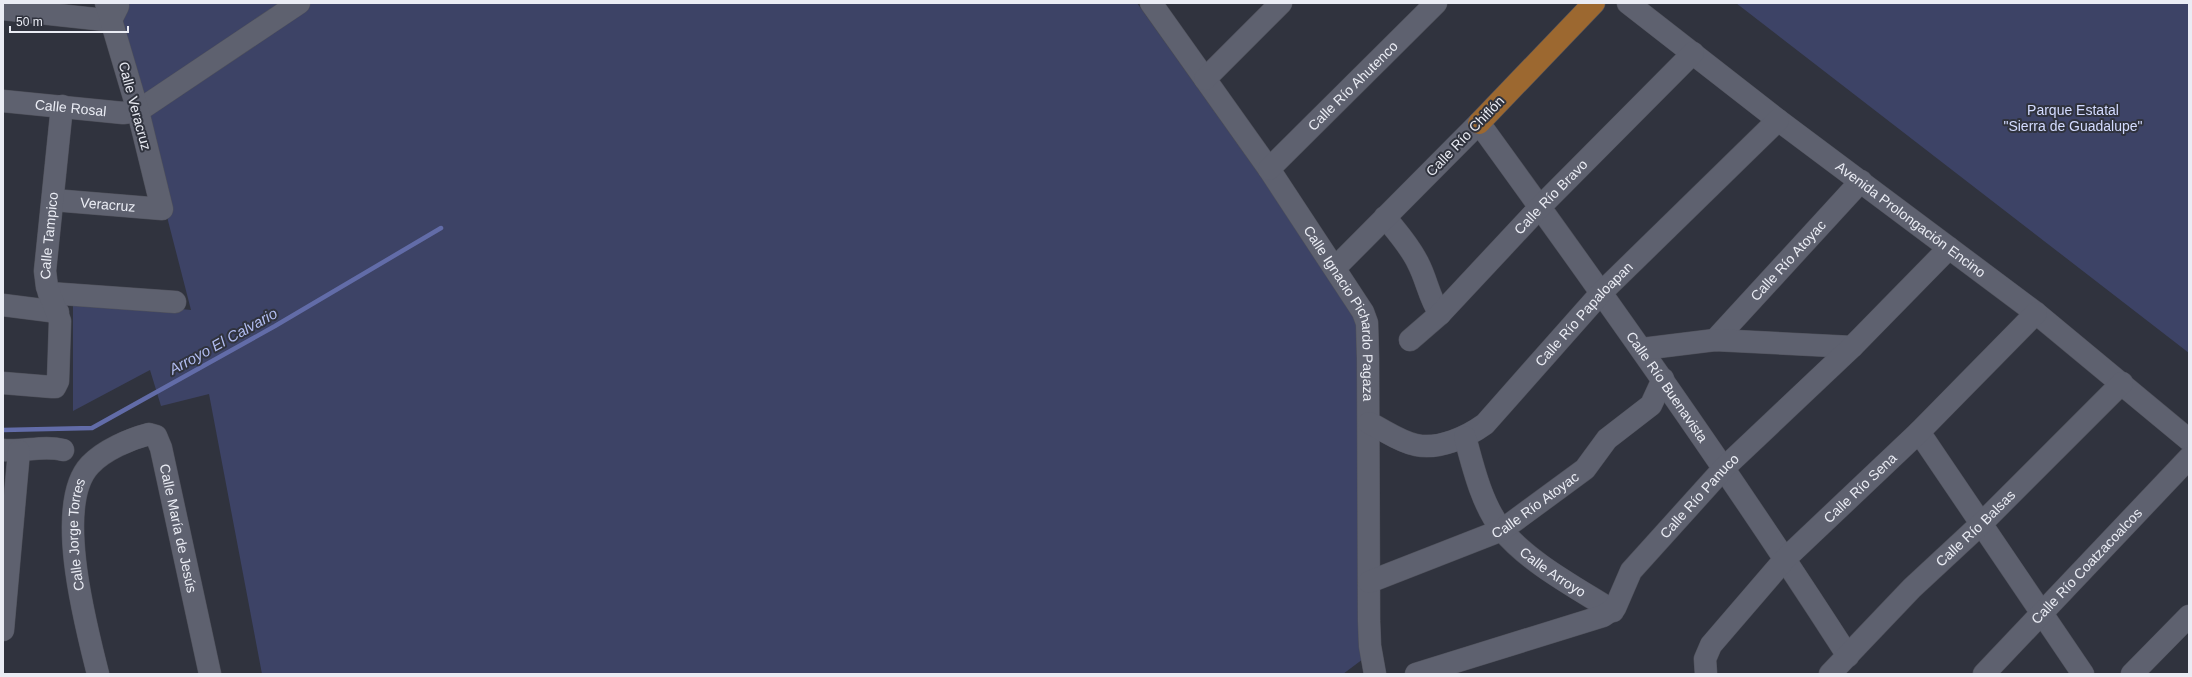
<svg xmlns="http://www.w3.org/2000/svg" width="2192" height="677" viewBox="0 0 2192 677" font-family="Arial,sans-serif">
<rect width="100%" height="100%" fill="#30333e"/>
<path fill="#3d4366" d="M112,3H1137L1357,312L1363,659L1343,674H262L209,394L161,406L150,370L73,411V298L191,310Z
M1736,3H2189V353Z"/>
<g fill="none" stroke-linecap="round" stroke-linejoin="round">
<path stroke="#626ca8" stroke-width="4.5" d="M3,430L92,428L275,326L441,228"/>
<g stroke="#4f515b" stroke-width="23">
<g id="minor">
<path id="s1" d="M1151,3L1269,169L1363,312L1367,323L1368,359L1369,621L1370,646L1375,674"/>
<path id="s2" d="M1628,3L1778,120L2036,313L2189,440"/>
<path d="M3,9L105,20L113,16L118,6"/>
<path d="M1205,79L1281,3"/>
<path id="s3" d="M3,101L123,113L138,111L299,3"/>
<path id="s4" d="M1269,169L1436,3"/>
<path id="s5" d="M53,200L162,209L138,111L106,3"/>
<path d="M1385,217C1397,232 1410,246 1418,263C1427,280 1429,298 1440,314"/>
<path id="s6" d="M1336,267L1479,123C1606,298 1731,474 1848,656"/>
<path d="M49,293L175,302"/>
<path d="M3,305L58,312"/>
<path id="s7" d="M1410,340L1440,314L1540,207L1693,53"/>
<path id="s8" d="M1715,340L1861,181"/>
<path d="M1642,349L1715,340L1852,347"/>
<path id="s9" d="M3,383L52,387H55L58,381L60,321L47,287L45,271L62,106"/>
<path id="s10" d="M1369,423C1384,430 1400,442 1416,445C1439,450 1467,437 1485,424L1601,293L1778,120"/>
<path d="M1919,432L2083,674"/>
<path id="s11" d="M1465,437C1473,467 1482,505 1502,530C1529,563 1577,588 1613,611"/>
<path d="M3,450C23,452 44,445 63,450"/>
<path id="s12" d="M1369,582L1502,530L1585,469L1607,439L1651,405L1663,379"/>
<path d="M3,630L19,451"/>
<path id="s13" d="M98,674C86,626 53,504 90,465C104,450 130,439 149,434L156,436L161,448L210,674"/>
<path id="s14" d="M1416,674L1603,616L1615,608L1631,571L1724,468L1852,347L1949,248"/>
<path id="s15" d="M1706,674L1705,659L1711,645L1785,559L1919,432L2036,313"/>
<path id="s16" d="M1830,674L1912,588L1982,523L2122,383"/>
<path id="s17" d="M1984,674L2189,458"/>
<path d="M2132,674L2189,616"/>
</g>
</g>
<g stroke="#4f515b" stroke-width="23">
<path id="major" d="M1479,123L1594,3"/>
</g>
<use href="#minor" stroke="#5e616f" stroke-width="22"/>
<use href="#major" stroke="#9c6830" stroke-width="22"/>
</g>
<g text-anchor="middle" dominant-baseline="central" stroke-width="4" stroke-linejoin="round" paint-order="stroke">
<g font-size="14" fill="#eaecf4" stroke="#30333e">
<text stroke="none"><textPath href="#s4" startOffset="118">Calle Río Ahutenco</textPath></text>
<text transform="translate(135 106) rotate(75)">Calle Veracruz</text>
<text stroke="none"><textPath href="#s3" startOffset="68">Calle Rosal</textPath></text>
<text transform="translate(1465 136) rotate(-46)">Calle Río Chiflón</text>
<text stroke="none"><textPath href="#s7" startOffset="201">Calle Río Bravo</textPath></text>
<text stroke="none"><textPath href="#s5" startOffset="55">Veracruz</textPath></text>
<text stroke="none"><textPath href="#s2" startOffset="356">Avenida Prolongación Encino</textPath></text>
<text stroke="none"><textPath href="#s9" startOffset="207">Calle Tampico</textPath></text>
<text stroke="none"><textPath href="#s8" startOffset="108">Calle Río Atoyac</textPath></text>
<text stroke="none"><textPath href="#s1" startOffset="369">Calle Ignacio Pichardo Pagaza</textPath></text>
<text stroke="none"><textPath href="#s10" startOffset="274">Calle Río Papaloapan</textPath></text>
<text stroke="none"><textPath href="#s6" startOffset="527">Calle Río Buenavista</textPath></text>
<text stroke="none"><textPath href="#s15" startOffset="247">Calle Río Sena</textPath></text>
<text stroke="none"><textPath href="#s14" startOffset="352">Calle Río Panuco</textPath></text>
<text stroke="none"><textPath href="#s12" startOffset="184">Calle Río Atoyac</textPath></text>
<text stroke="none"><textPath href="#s13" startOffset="385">Calle María de Jesús</textPath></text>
<text stroke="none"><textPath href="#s16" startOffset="206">Calle Río Balsas</textPath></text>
<text stroke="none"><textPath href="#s13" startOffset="142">Calle Jorge Torres</textPath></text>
<text stroke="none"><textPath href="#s17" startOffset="149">Calle Río Coatzacoalcos</textPath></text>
<text stroke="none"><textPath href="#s11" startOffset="167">Calle Arroyo</textPath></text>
</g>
<g font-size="14" fill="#d3dbff" stroke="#30333e">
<text x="2073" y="110">Parque Estatal<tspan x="2073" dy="16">"Sierra de Guadalupe"</tspan></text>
</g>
<g font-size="15" font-style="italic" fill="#b2bdf1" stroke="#30333e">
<text transform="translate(223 341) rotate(-29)">Arroyo El Calvario</text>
</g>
</g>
<rect width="2192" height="677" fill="none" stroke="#eaecf4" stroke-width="8"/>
<path d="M10 26v6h118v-6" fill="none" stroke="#eaecf4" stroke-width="2"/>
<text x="16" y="26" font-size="12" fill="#eaecf4" stroke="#30333e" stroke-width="3" paint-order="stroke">50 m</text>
</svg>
